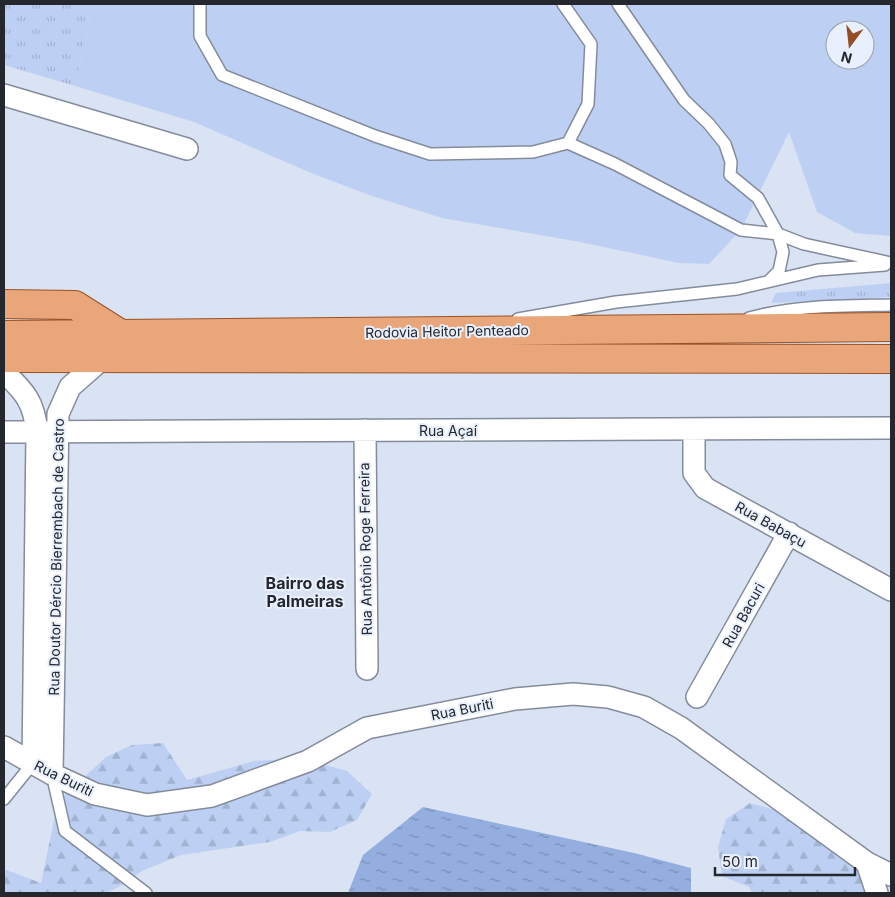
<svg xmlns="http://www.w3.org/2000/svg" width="895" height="897" viewBox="0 0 895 897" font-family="Inter,sans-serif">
<defs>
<pattern id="grass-tufts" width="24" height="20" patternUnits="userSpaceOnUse" patternTransform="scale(1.25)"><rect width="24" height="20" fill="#bdd0f3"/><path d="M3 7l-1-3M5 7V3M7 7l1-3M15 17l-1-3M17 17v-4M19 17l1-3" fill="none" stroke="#a2b3d1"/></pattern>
<pattern id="forest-firs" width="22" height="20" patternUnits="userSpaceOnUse" patternTransform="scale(1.25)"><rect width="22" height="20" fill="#bdd0f3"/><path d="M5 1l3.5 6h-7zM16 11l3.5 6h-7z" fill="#a2b3d1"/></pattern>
<pattern id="water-ripples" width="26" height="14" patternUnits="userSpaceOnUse" patternTransform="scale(1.25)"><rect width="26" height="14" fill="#94aee0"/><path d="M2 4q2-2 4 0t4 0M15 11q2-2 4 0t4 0" fill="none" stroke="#798eb6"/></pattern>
</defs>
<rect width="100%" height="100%" fill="#dae3f3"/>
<path fill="url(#grass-tufts)" d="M4,4H93L75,86L4,65Z
M891,283V297L771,303L776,293Z"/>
<path fill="url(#forest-firs)" d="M163,743L187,780L254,761L289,759L319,763L347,771L372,794L357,820L330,832L300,831L270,842L181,855L142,871L119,887L106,893H4V869L41,883L58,801L106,757L132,745Z
M750,803L779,811L806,822L884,893H752L749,887L722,876L718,847L726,819Z"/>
<path fill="#bdd0f3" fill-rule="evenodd" d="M93,4H891V236L855,233L817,212L789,132L741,230L709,264L679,263L580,242L442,218L372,196L311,173L194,122L75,86ZM835,30H865V60H835Z"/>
<path fill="url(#water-ripples)" d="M423,807L634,853L691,868V893H348L363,855Z"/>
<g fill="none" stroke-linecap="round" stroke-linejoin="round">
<g stroke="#848c9b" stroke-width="14">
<path id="service" d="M200,4V36L222,75L375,136L430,154L533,152L568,143L615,164L741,230L778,234L804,244L891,263
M563,4L591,44L588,104L568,143
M618,4L684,100L709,124L725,144L731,162L730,175L758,198L778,234L783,252L779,271L769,281
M749,318C796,305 843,306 891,305
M518,319L616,302L737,289L818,270L885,265
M52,774L65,831L146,893
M4,799L33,763"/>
</g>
<g stroke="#848c9b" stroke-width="24">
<path id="minor" d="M4,95L187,149
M4,372C25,392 34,402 37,432L33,763
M365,430L367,669
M694,430V473L705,488L891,590
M4,432L891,428
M697,697L789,533
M4,747L52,774L95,794L147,805L212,796L308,761L367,728L515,699L573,694L608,697L644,707L681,728L867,863L891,875
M52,774L58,414L70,387L103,358
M867,863L877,893"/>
</g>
<g stroke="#9b5325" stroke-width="30">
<path id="primary" d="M4,304L75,305L121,334
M4,335L891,327
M4,358L891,359"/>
</g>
<use href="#service" stroke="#fff" stroke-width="11"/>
<use href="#minor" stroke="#fff" stroke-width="21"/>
<use href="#primary" stroke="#e9a67a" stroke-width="28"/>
</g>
<g text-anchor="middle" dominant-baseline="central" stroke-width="4" stroke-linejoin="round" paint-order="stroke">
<g font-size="14" fill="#24272d" stroke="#e9f0fd">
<text transform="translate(447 331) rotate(-1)">Rodovia Heitor Penteado</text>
<text x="448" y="430">Rua Açaí</text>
<text transform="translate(771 524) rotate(29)">Rua Babaçu</text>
<text transform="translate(365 549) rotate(-91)">Rua Antônio Roge Ferreira</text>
<text transform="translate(56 557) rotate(-89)">Rua Doutor Dércio Bierrembach de Castro</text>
<text transform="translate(743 615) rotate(-61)">Rua Bacuri</text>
<text transform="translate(462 709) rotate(-11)">Rua Buriti</text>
<text transform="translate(64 778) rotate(26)">Rua Buriti</text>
</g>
<g font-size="16" font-weight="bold" fill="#24272d" stroke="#e9f0fd">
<text x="305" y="583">Bairro das<tspan x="305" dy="18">Palmeiras</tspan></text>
</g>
</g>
<rect width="895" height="897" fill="none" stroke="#24272d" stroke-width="10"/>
<g transform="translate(850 45) rotate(195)"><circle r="24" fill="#e9f0fd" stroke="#9aa0aa"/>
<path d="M0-4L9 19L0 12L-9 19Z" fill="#944e26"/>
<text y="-8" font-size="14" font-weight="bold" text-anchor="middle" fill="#24272d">N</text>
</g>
<path d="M715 867v8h140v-8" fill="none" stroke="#24272d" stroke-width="2.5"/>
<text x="722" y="867" font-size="15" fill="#24272d" stroke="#e9f0fd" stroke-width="4" paint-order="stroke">50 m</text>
</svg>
